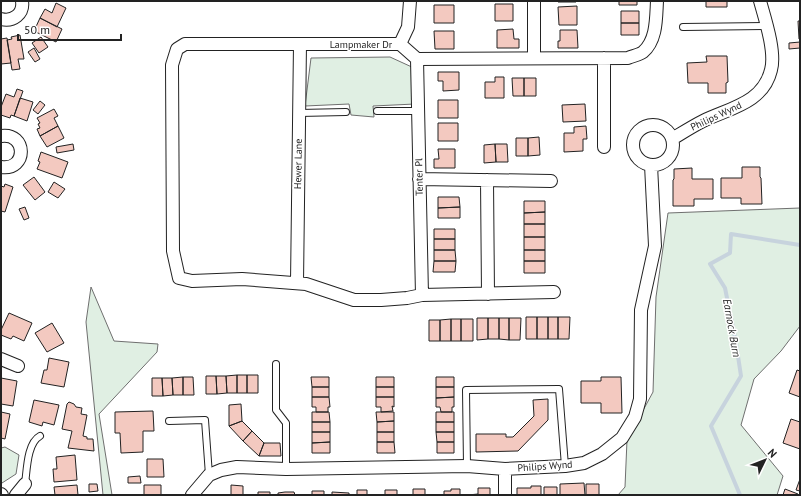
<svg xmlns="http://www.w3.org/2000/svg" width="801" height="496" viewBox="0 0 801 496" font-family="'PT Sans',sans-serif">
<rect width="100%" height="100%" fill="#fff"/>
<path fill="#e0efe3" stroke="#6f6f6f" d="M390,57L414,68L415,104L373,106L374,117L351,115L349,104L305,106L311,58Z
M800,208V326L781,351L754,379L741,425L783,476L777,495H618L625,487L627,440L653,392L656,297L668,213Z
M91,287L114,341L158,344L157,352L99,414L112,495H103L86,322Z
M5,447L19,455L16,474L2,483L1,481V448Z"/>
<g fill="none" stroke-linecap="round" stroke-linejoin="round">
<path stroke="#c7d3dd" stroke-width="4" d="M740,495L711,426L741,376L736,343L725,288L710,264L730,253L731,234L800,245"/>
</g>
<path fill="#f3c9c0" stroke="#222" d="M558,1H576V2H558Z
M619,1H637V5H619Z
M706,1H727V7H706Z
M56,3L66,8L57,27L40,18L45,9L52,13Z
M495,4H513V21H495Z
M434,5H454V23H434Z
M577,6V25H559L558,7Z
M621,11H639V23H621Z
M40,18L62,29L56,42L34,31Z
M798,21H800V39H799Z
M621,23H639V35H621Z
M513,29L514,39H519V48H497V30Z
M560,30H577L578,48H558V41H560Z
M434,31H454V49H435Z
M20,35L24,59H18L20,69L12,70L7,40L12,39L11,37Z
M41,37L48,47L39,53L32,43Z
M7,38L11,63L1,64V39Z
M800,42V48L789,49V43Z
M34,48L40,59L35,62L28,52Z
M706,56H727L728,82L726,83V93H708V83H688L687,63L707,62Z
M438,72H459V90L443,91V81H438Z
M495,77H504V98H485V82H495Z
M512,78H524V96H513Z
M524,78H536V96H524Z
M17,89L23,91L14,116L11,115L10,118L1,115V107L6,94L14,97Z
M20,98L33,102L27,121L14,116Z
M438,100H458V118H438Z
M40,101L45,105L38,114L33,110Z
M585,104L586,121L563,122L562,105Z
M54,109L58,116L54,118L58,126L40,136L37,129L40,128L38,124L40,123L37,118Z
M438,123H458V141H438Z
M58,126L64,138L47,147L40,136Z
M586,126L587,139H583V151L564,152V133H574V127Z
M539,137L540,155L528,156V138Z
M516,138H528V156H516Z
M73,144L74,150L57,153L56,147Z
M495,144H507L508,162H496Z
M495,144L496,162L484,163V145Z
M438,149H455V168H434V159H439Z
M41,152L68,162L62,178L37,169L40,162L38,161Z
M742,167H760V177L761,178L762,204H741V198H721V178H742Z
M692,168V179H713V199H694V206H673V180L674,179V169Z
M34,177L45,192L35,200L23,185Z
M54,182L65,189L58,198L48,192Z
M5,184L13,187L5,212L1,211V186L4,187Z
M438,197H459L460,207L438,208Z
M524,201H545V212L524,213Z
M25,207L29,218L24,220L19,209Z
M460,207V218H438V208Z
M545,212V224H524V213Z
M524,224H545V237H524Z
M434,229H455V239H434Z
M524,237H545V250H524Z
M434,239H455V250H434Z
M434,250H455L456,261H434Z
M524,250H545V261H524Z
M434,261H456L455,272H433Z
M524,261H545V273H524Z
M9,313L32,323L24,341L13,336L11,339L1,335V330Z
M526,317H537V339H526Z
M537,317H548V339H537Z
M548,317H558V339H548Z
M558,317H570L569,339H558Z
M477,318H488V339L477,340Z
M488,318H499V339H488Z
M499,318H509V340L499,339Z
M509,318H521L520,340H509Z
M451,319H461V341H451Z
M451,319V341H440V320Z
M461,319H473V341H461Z
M429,320H440V341H429Z
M52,323L64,343L47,352L35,333Z
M49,358L69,362L64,387L41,383L44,370H47Z
M797,370L800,371V397L789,393Z
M237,375V393H227L226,376Z
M237,375H247V393H237Z
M247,375H258V393H247Z
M206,376H216L217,394H206Z
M216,376H226L227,393L217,394Z
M183,377V395H173L172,378Z
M183,377H193L194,395H183Z
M311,377H329V387H312Z
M376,377H394V387H376Z
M436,377H454V387H436Z
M601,377H621L622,413H601V403H581V381H601Z
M1,378L17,381L13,406L1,404Z
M152,378H162L163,396H152Z
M162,378H172L173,395L163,396Z
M312,387H329V397H312Z
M376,387H394V397H376Z
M436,387H454V397L436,398Z
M312,397H329L330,407H328V412H316V407H312Z
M376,397H394V407L392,406L393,411L381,412V407H376Z
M454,397V407H452V412H441L440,407H436V398Z
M548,399V420L518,451L476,452V434H506V437H513L534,416L533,400Z
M34,400L59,405L54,425L43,422L42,426L29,422Z
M69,402L74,404L76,407L82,408L81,414L87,415L83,436L87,437V439H93L94,451L68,448L72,431L62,429L67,404Z
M241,404L242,421L229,426V405Z
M153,411L154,431H143V452L121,453L120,433H115V412Z
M1,412L10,414L5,439L1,438Z
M312,412H329L330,422H312Z
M376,412H394V421L377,422Z
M436,412H454V422H436Z
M791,419L800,422V449L783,443Z
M242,421L252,431L243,441L229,426Z
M394,421V432H377V422Z
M312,422H330V432H312Z
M436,422H454V432H436Z
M252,431L264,443L259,456L243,441Z
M312,432H330V442L312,443Z
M377,432H394V442H377Z
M436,432H454V442H437Z
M330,442V453H312V443Z
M377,442H394L395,453H377Z
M437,442H454V453H437Z
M264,443H280L281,456H259Z
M75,455L77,480L54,482L53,469H57L56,457Z
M147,459H163L164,477H147Z
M140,476L141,483H128V477Z
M800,479V491L796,490Z
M584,483L585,495H560V484Z
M89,484H97L98,491L89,492Z
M586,484H599V495H586Z
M77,485L78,495H55L54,487Z
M144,485H161V495H144Z
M231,485L243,486V495H231Z
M531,486H541V495H517V488H531Z
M544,487H557V495H544Z
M478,488H490V495H468L478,494Z
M413,489H425V495H434H413Z
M451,489H460V495H444V491H451Z
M785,489L798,494V495H783Z
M357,490H367V495H357Z
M385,490H397V495H385Z
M312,491H324V495H312Z
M258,492H270V495H258Z
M285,492H294L295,495H278V493Z
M332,492L349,493V495H332Z"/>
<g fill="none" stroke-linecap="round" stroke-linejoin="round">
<g stroke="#222" stroke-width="8">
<path id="lane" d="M683,27L767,26
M377,111H418
M299,113L346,112
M276,364V410L286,423V469
M169,421L205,420L209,475
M467,466L466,390L559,389L565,466
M25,484C27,470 27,443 40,436"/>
</g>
<g stroke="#222" stroke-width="14">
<path id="street" d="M534,1V58
M1,19C13,22 24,14 22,1
M400,44L408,27L410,1
M417,59L422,295
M633 145a20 20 0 1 1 40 0a20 20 0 1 1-40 0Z
M1,136C27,132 28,171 1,167
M672,139C682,133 693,126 703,121C730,108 763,103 771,70C776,52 765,19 760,1
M604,147V58
M419,179L551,181
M487,180L488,294
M297,283L300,44
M554,292L422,295L407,298L381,300H354L306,284L242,279L192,281L179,278L173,251L172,65L177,49L185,44H400L417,59L628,58C632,56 639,55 643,52C657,40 656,18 657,1
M1,359L18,366
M1,494L2,495
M16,495L25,484
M192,495L209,475L221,470L237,467L286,469L467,466L505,469L565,466L584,463L602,454L622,438L635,417L640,399L641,310L655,246L651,165
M505,495V469"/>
</g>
<use href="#lane" stroke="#fff" stroke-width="6"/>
<use href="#street" stroke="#fff" stroke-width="12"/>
</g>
<g text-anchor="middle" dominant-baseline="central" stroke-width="3" stroke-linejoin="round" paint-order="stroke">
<g font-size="10" fill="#222" stroke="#fff">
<text x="361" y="44">Lampmaker Dr</text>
<text transform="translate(716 116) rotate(-25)">Philips Wynd</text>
<text transform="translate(298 164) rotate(-89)">Hewer Lane</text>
<text transform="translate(419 177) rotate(-91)">Tenter Pl</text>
<text transform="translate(545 466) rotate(-4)">Philips Wynd</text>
</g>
<g font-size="11" font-style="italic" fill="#222" stroke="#fff">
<text transform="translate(732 328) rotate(80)">Earnock Burn</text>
</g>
</g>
<rect width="801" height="496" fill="none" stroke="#222222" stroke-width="4"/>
<g transform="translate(765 460) rotate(47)" stroke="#ffffff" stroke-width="3" paint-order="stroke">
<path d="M0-3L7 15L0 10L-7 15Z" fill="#222222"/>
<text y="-6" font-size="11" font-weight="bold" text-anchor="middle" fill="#222222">N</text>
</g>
<path d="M18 34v6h103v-6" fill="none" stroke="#222222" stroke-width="2"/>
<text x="24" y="34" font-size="12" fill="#222222" stroke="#ffffff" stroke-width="3" paint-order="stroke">50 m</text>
</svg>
